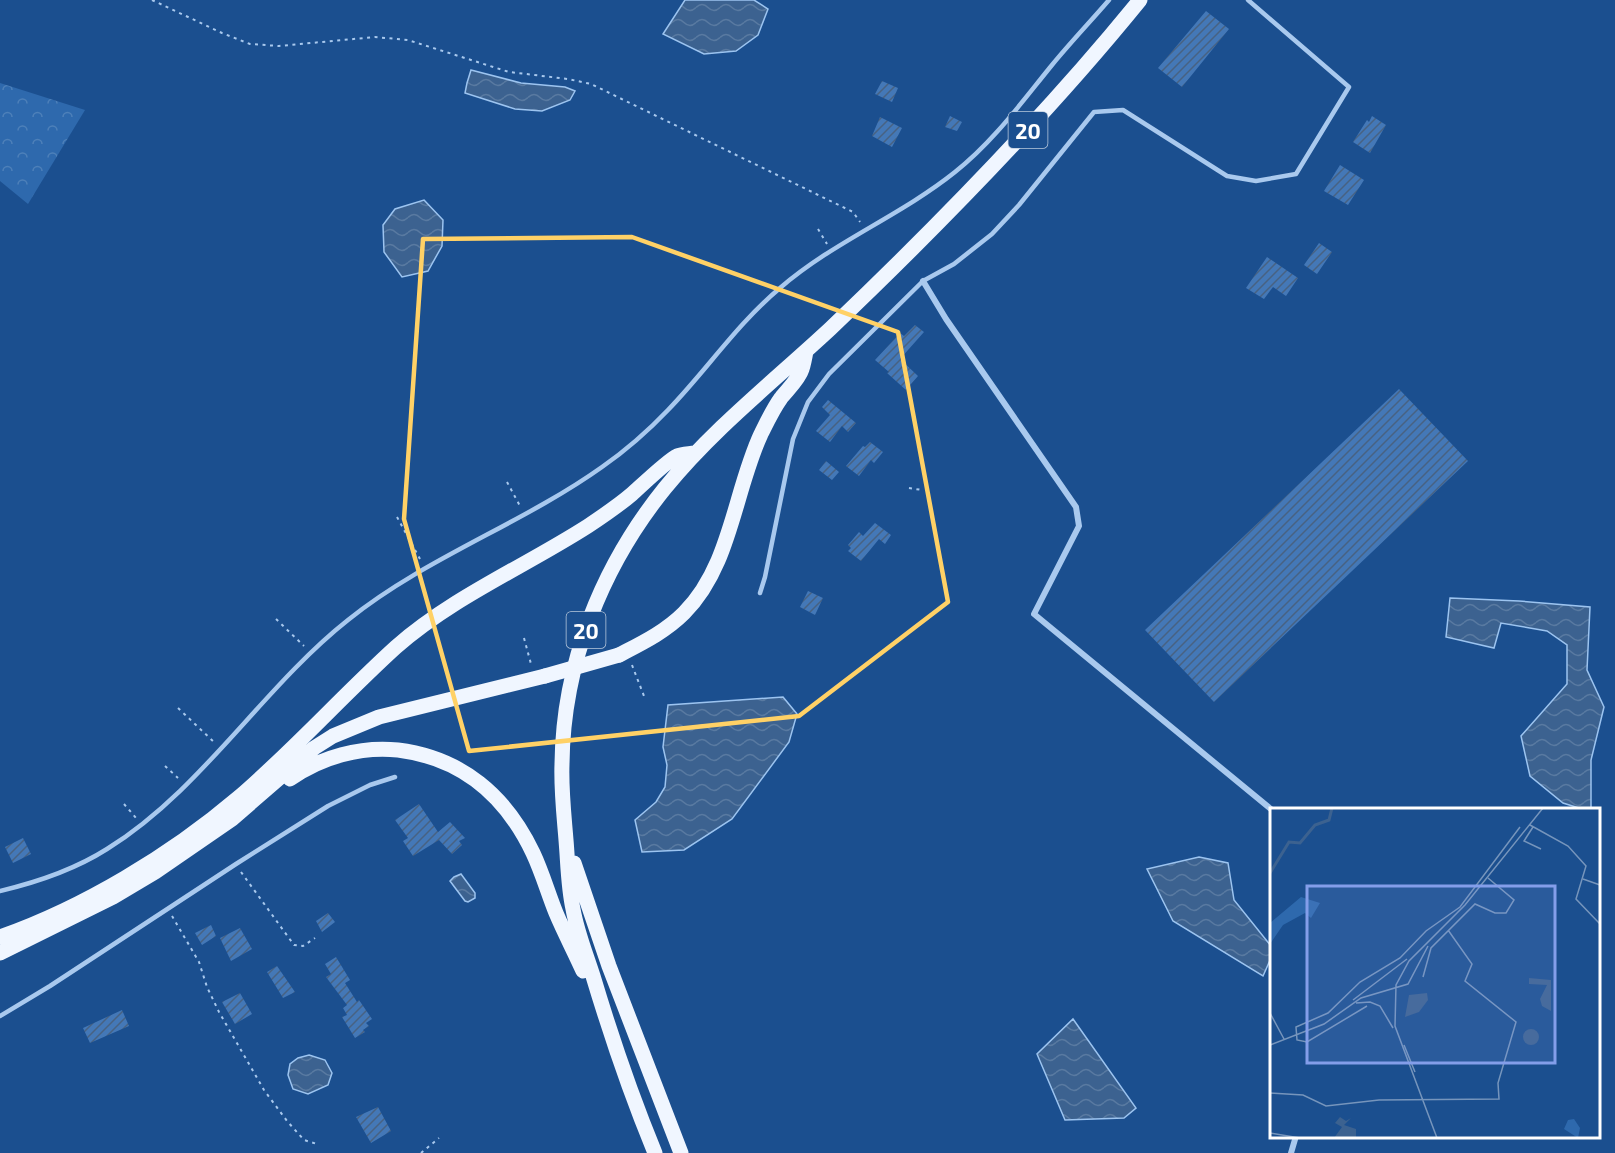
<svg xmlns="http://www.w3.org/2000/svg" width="1615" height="1153" viewBox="0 0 1615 1153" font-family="'Exo 2',sans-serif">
<defs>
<pattern id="forest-crowns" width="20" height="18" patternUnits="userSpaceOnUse" patternTransform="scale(1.5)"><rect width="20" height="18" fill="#2e69ad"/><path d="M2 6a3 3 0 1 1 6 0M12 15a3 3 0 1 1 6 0" fill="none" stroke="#4d80b9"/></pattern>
<pattern id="water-waves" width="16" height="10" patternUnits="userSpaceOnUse" patternTransform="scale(1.5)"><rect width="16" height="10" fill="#3c6290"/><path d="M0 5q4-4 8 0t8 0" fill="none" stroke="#597aa1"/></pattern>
<pattern id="building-hatch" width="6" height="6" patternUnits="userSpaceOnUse" patternTransform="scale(1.5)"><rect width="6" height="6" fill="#4478b7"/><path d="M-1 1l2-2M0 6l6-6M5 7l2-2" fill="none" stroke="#486282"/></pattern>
</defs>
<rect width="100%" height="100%" fill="#1b4f8f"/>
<path fill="url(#forest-crowns)" d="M0,83L85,110L28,204L0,181Z"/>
<path fill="url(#water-waves)" stroke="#9cc4f0" stroke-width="1.5" d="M685,0H754L768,9L758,35L736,51L704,54L663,34Z
M471,70L521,83L565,87L575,91L570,100L542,111L515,109L465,93L467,83Z
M424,200L443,220L442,246L428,271L402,277L384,252L383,225L395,209Z
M1450,598L1519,601L1590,607L1587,670L1604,707L1591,760V809H1582L1563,803L1530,776L1521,736L1567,684V645L1547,631L1501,623L1494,648L1446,637Z
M783,697L797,714L789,742L732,819L684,850L642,852L635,820L656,802L665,787L667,765L663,747L668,705Z
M1199,857L1228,863L1234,900L1271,946V958L1263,976L1173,921L1147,869Z
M461,874L475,893V898L468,902L465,901L450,881L454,877Z
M1073,1019L1136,1108L1124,1118L1065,1120L1037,1054Z
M309,1055L325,1060L332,1073L328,1085L308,1094L293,1089L288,1075L290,1064L298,1058Z"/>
<path fill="url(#building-hatch)" d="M1206,11L1229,29L1182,87L1158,68Z
M882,81L898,88L892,102L875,94Z
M950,116L962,122L957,131L945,127Z
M1372,116L1386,125L1370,153L1353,142L1367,120L1369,122Z
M880,117L902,128L892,147L872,136Z
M1340,165L1364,180L1348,205L1324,191Z
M1319,243L1332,252L1317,274L1304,265Z
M1267,257L1298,278L1286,296L1273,287L1264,299L1246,288Z
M915,325L924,332L900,359L918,376L906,390L887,373L889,372L875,360L900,333L904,336Z
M1399,389L1468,461L1214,702L1145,630Z
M828,400L856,423L848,432L842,426L830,442L816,431L830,415L822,407Z
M870,442L883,452L874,463L871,460L859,476L846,466L863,446L865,447Z
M826,461L839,472L832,480L819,470Z
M875,523L891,535L885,544L879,539L861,561L848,551L851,548L848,545L859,532L863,536Z
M808,591L823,598L815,615L800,607Z
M419,804L438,832L450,822L465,838L459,841L462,845L452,854L439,840L413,856L403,841L408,838L395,820Z
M23,838L31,854L13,863L5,847Z
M328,913L335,922L322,932L316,921Z
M211,925L216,936L202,945L195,933Z
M240,928L252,949L231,961L220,938Z
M336,957L350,980L345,983L357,1002L359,1000L372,1019L366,1023L369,1026L363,1030L365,1032L355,1038L342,1017L347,1015L343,1008L347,1005L326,977L331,974L325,964Z
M277,966L295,992L283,998L267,972Z
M240,993L252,1014L235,1024L222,1002Z
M122,1010L129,1026L90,1043L83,1028Z
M378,1107L391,1131L371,1143L356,1117Z"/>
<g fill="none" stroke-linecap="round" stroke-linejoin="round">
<path stroke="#a9c9ee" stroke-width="2" stroke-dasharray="3 4.5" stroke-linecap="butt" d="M152,0L222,33L250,44L279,46L375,37L408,40L509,72L568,79L591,84L853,212L860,222
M818,229L827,244
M507,482L520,506
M909,488L922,490
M397,517L420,559
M276,619L304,646
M524,638L531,664
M632,665L644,696
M178,708L215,743
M165,766L178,778
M124,804L136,818
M241,872L294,945L303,946L315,938
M172,916L199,962L207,987L219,1012L264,1090L287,1121L304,1140L317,1144
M421,1153L439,1138"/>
<path stroke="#a9c9ee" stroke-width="4.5" d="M760,593L765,577L793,439L808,402L829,374L923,281L954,264L992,234L1019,205L1094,112L1123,110L1227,176L1256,181L1296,174L1349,87L1248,0
M0,891C38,882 74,870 107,849C201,791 262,688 348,620C425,558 522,524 602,467C625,451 648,431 668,410C706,371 737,324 780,288C833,242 900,216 955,172C993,142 1021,103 1052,65C1070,43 1090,22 1109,0
M0,1016L50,986L236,864L328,806L370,785L395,777"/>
<path stroke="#a9c9ee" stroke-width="6" d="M923,281L946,319L1076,507L1079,526L1034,614L1272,810
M1291,1153L1296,1136"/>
<path stroke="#f0f6ff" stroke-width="15" d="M619,655C642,643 665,632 684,613C731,566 734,492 761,434C767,422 773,409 781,398C788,389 799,379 802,369C804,363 805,357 806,351
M290,779C321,757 361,746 398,750C462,758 506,796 533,853C542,872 548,893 556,913C564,932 574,951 583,971
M574,863L609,966L681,1153
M0,937C83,908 171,855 238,798C293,751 342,696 396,647C453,597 524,567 588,526C603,516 618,506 632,494C641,486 668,460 677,456C682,454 689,454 695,453
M0,953L113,897L155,872L232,819L314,748L333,736L379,717L545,676
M655,1153C631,1095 611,1036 593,976C586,954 577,932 573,909C568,886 568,863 566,840C564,815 561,789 562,764C563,663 602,566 665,488C713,429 774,381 830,329C939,225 1045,117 1140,0"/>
<path stroke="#f0f6ff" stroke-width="15" d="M545,676L619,655"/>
</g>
<path fill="none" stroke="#ffd166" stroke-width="4.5" stroke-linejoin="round" d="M632,237L898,332L948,602L799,716L469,751L404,519L423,239Z"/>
<g text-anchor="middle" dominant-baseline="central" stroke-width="6" stroke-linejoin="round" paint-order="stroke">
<g fill="#1b4f8f" stroke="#bbcadd" stroke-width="1.5">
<rect x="1008.5" y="112" width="39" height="36" rx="4.5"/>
<rect x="566.5" y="612" width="39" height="36" rx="4.5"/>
</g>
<g font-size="21" font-weight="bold" fill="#fff">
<text x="1028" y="130">20</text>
<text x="586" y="630">20</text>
</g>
</g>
<g transform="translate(1270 808)">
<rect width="330" height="330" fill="#1b4f8f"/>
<path d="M31,89L50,95L41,110L35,105L13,117L0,136V115ZM304,311L310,320L308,330L294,321L298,312Z" fill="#2e69ad"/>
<path d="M259,170L281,172V203L272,198L270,191L277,177L259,176ZM157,185L158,192L149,204L135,209L139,187ZM253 229a8 8 0 1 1 16 0a8 8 0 1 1-16 0ZM70,309L76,313L81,310L74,317L86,321V329L64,330L72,319L65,315Z" fill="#3c6290"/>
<path fill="none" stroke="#3c6290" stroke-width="3" d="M0,65L19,34L30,35L45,17L59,12L62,0"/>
<path fill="none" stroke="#7695bc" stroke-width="1.5" d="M260,17L298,38L316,58L306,91L330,116M263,19L254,33L271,41M313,71L330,77M153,169L161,140L205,96L225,105H236L244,92L218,70M83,192L137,151M86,195L100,194L110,198L123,220M97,198L37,234L27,232L26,219L58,205L90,174L130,150L156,123L190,99L250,19M0,205L14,231M0,237L54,216L91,190L138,176L158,138M134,237L145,264M0,285L33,287L56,298L109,292L229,291L228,275L246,214L195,173L202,156L178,122M0,325L30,330M167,330L125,218L126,177L139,153L195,97L273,0"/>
<path fill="#839eea" fill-opacity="0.15" stroke="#839eea" stroke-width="3" d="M37,78H285V255H37Z"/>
<rect width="330" height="330" fill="none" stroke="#fff" stroke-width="3"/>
</g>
</svg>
